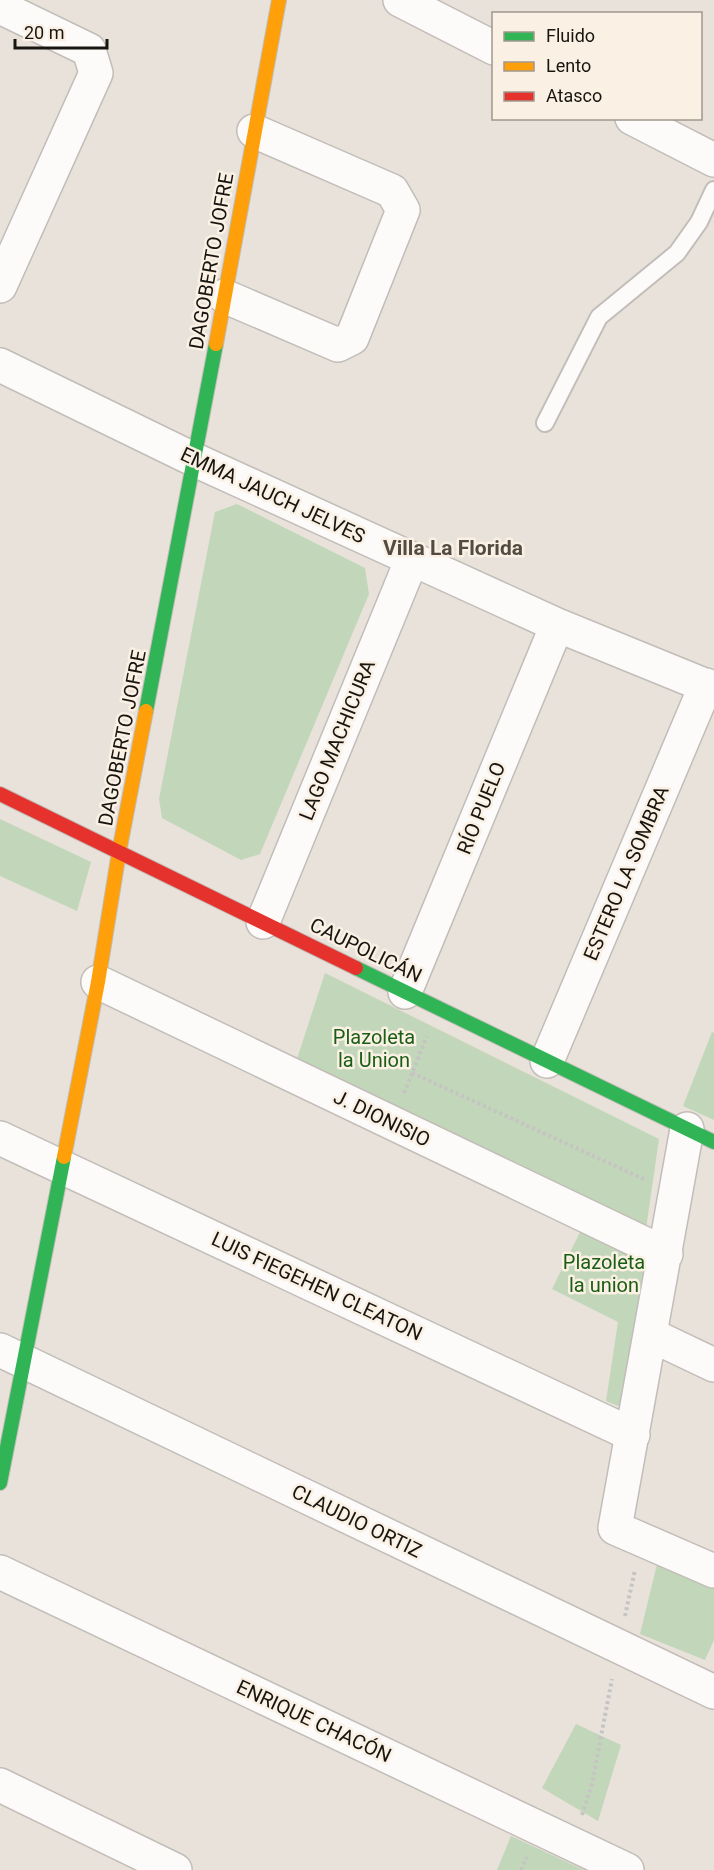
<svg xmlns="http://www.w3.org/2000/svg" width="714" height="1870" viewBox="0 0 714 1870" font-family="Roboto,sans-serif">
<rect width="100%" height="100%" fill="#e8e2db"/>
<path fill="#c2d6b9" d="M237,504L365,568L369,594L260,854L241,860L162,818L159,799L215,512Z
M0,819L91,862L77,911L0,876Z
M325,973L659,1139L646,1229L296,1062Z
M712,1032L714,1033V1120L683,1106Z
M585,1222L651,1259L625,1409L606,1401L618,1322L552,1289Z
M659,1556L714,1581V1640L705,1660L640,1634Z
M576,1724L621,1745L598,1821L542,1788Z
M511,1836L584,1870H497Z"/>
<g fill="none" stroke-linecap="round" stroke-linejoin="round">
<g stroke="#c2bdb8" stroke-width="20">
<path id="lane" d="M545,423L599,317L677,253L699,222L714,190"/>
</g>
<g stroke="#c2bdb8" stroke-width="36">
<path id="street" d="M400,0L494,48
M0,7L89,50L96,73L0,286
M632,118L714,160
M224,296L338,345L352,338L403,210L392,191L254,131
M0,365L195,460L557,625L714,689
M263,922L412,559
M98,982L666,1254
M405,992L557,625
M547,1061L706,685
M687,1129L615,1528L714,1571
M0,1138L633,1435
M651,1335L714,1365
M0,1350L714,1692
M0,1572L627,1870
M0,1785L175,1870"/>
</g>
<g stroke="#c2bdb8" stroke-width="16">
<path id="fast" d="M146,711L216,344
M356,968L714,1142
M0,1483L64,1157"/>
</g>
<g stroke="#c2bdb8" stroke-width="16">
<path id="slow" d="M216,344L279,0
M64,1157L98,982L119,852L146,711"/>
</g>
<g stroke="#c2bdb8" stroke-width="16">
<path id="jam" d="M0,794L356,968"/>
</g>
<path stroke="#c5c4c2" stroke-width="4" stroke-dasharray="3 3" stroke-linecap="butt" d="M412,1073L646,1180
M404,1093L427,1036
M625,1616L635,1570
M582,1815L592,1784L612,1679
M521,1870L527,1857"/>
<use href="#lane" stroke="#fcfbfa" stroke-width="16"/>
<use href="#street" stroke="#fcfbfa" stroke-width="33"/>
<use href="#fast" stroke="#30b455" stroke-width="14"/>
<use href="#slow" stroke="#ff9f0a" stroke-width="14"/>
<use href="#jam" stroke="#e5322d" stroke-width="14"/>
</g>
<g text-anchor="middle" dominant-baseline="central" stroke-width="5" stroke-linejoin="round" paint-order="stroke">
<g font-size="20" fill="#181510" stroke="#faf0e3">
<text transform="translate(211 261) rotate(-80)">DAGOBERTO JOFRE</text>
<text transform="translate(273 495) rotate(25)">EMMA JAUCH JELVES</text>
<text transform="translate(122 738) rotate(-79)">DAGOBERTO JOFRE</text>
<text transform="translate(337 740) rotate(-68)">LAGO MACHICURA</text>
<text transform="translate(481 808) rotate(-68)">RÍO PUELO</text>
<text transform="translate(626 873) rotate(-67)">ESTERO LA SOMBRA</text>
<text transform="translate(366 950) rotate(26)">CAUPOLICÁN</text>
<text transform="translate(382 1118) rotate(26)">J. DIONISIO</text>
<text transform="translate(317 1286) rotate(25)">LUIS FIEGEHEN CLEATON</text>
<text transform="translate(357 1521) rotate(26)">CLAUDIO ORTIZ</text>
<text transform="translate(314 1721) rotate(25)">ENRIQUE CHACÓN</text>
</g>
<g font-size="20" fill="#1a5e15" stroke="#faf0e3">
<text x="374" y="1037">Plazoleta<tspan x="374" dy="23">la Union</tspan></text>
<text x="604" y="1262">Plazoleta<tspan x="604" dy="23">la union</tspan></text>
</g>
<g font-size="21" font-weight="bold" fill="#534b41" stroke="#faf0e3">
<text x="453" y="548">Villa La Florida</text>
</g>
</g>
<rect x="492" y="12" width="210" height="108" fill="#faf0e3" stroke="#a0988f" stroke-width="1.5"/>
<rect x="504" y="32" width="30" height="9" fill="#30b455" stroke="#a0988f" stroke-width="1.5"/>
<text x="546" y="42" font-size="18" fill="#181510">Fluido</text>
<rect x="504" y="62" width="30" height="9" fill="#ff9f0a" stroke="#a0988f" stroke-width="1.5"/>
<text x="546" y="72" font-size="18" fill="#181510">Lento</text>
<rect x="504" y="92" width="30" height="9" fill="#e5322d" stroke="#a0988f" stroke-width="1.5"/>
<text x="546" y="102" font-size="18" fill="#181510">Atasco</text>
<path d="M15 39v9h92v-9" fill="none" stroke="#181510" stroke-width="3"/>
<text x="24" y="39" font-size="18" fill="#181510" stroke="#faf0e3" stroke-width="4.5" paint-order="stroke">20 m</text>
</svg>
